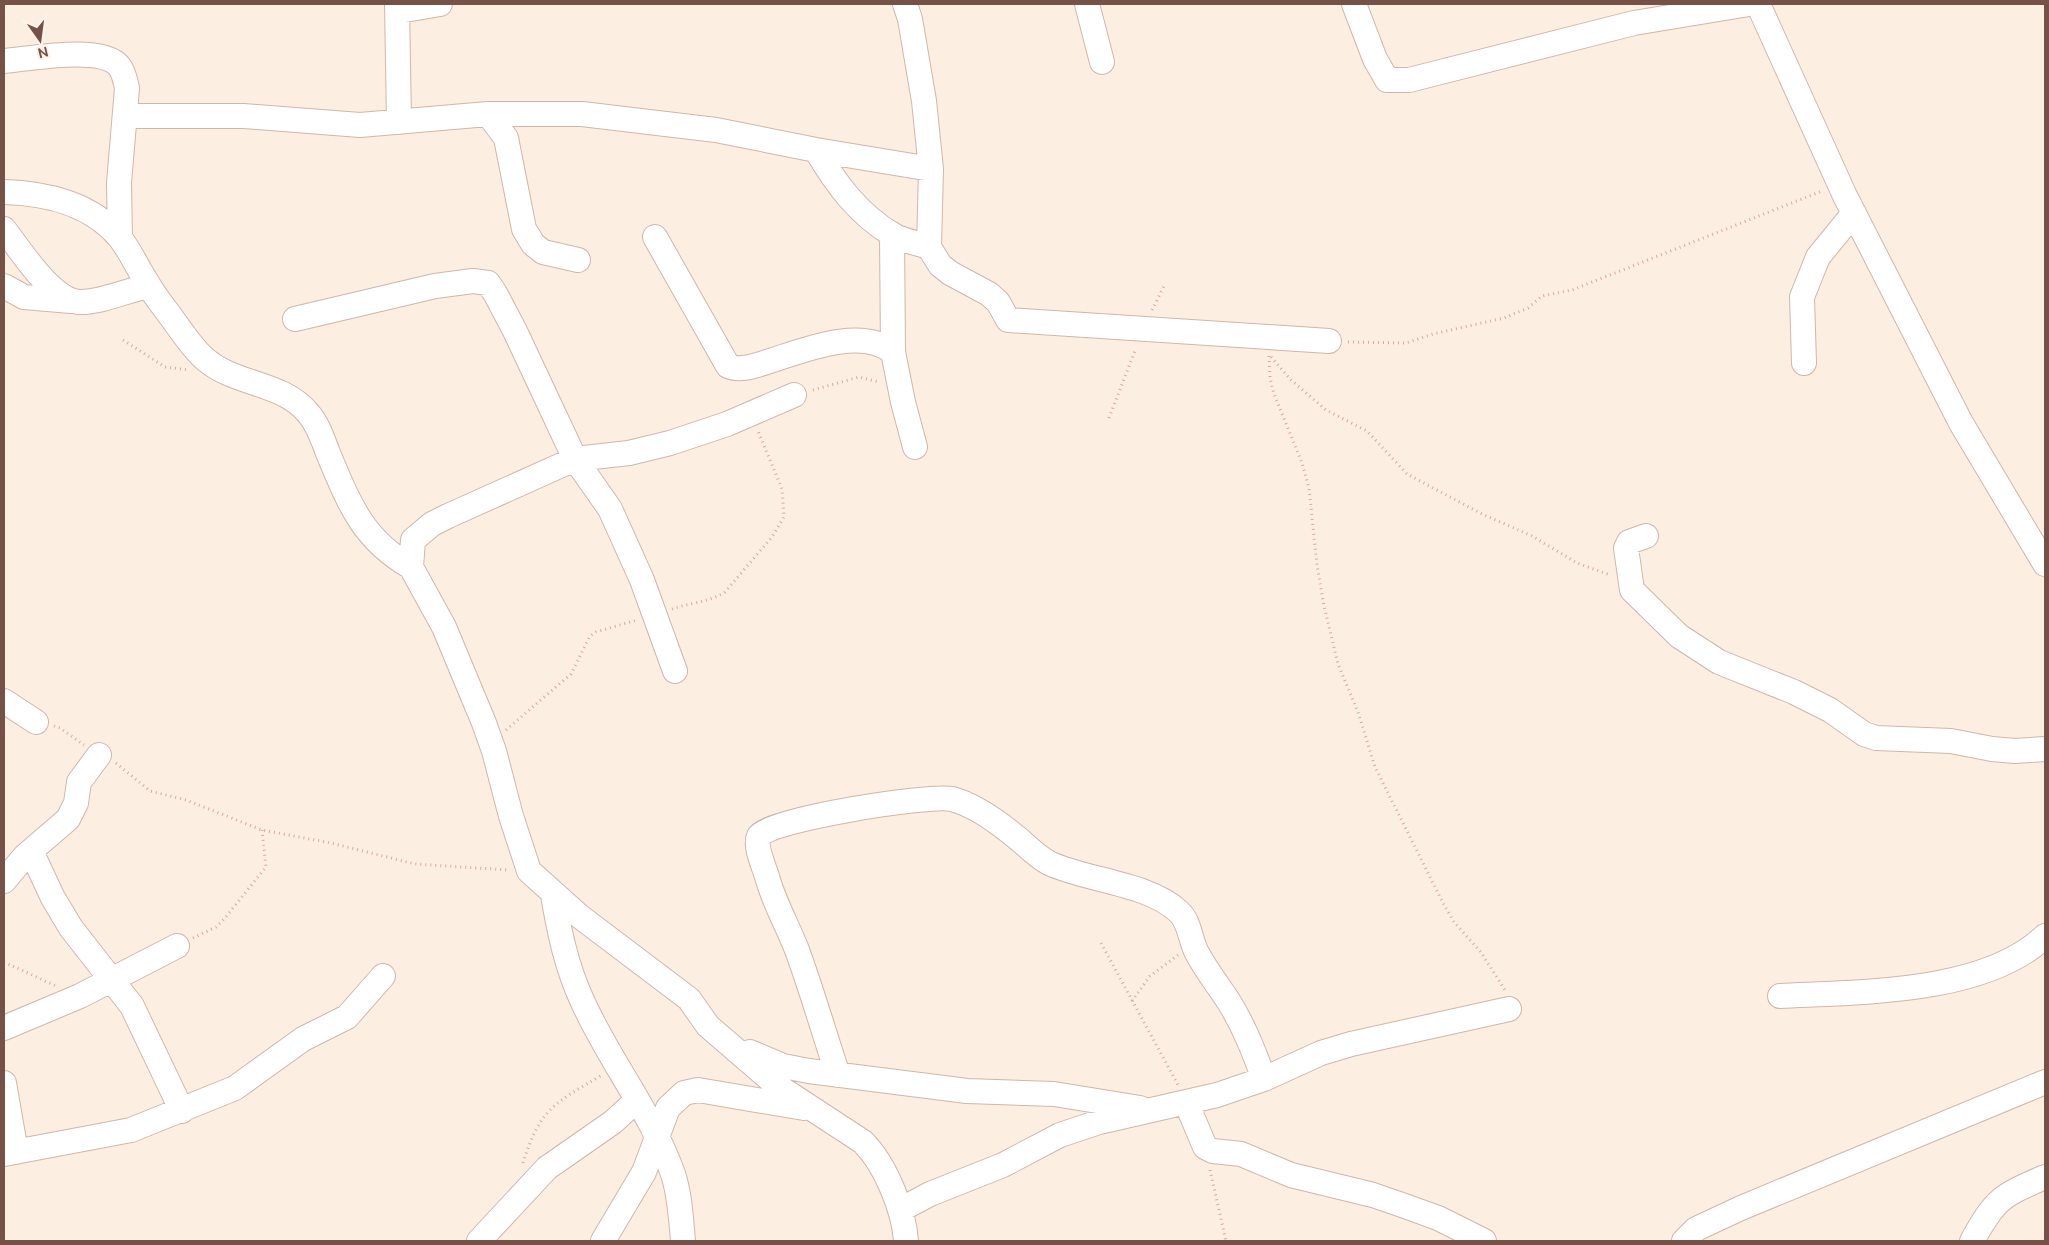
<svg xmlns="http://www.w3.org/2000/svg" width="2049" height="1245" viewBox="0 0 2049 1245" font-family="Ubuntu,sans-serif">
<rect width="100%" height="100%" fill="#fdeee2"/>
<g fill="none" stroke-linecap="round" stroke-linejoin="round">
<g stroke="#d0b6ab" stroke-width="26">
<path id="minor" d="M397,4L399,122
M905,4L910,19L924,101L931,169L929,247L940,265L950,273L989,294L998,302L1008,320L1329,341
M1087,4L1102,62
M1354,4L1375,59L1387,80H1409L1634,23L1749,4
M1758,4L1845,196L1961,423L2045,564
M399,11L440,4
M4,61C30,59 101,45 119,66C124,72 125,80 127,88L119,183L120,238
M488,114L506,138L524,229L533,244L543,252L578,260
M125,116H244L360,125L488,114H582L716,130L816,150L931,169
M816,150C836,184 858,214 893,235C904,241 917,243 929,247
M4,192C46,193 92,204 120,238C131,252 138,269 148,284C155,297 165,308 174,321C183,333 193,349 205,359C234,385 283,382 308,413C318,424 323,440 328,453C349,503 362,539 411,567
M4,229C20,249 52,302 81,302C103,302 127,290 149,286
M892,234L893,352L903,402L915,447
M655,237L728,366C742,372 759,364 773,360C807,349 862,327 893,352
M4,286L24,297L71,301
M295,319L435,286L473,281L488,283L495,293L515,331L575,459L610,509L642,580L675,671
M1804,363L1802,297L1818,257L1854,213
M794,395L727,424L670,443L629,453L575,459L448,516L432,524L413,540L411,567L444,627L484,723L494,751L511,816L529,871L578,915L689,999L708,1026L779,1087L863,1142C886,1165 904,1211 906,1241
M1646,536L1629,542L1626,548L1632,590L1679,636L1719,662L1794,692L1830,710L1864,734L1876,738L1951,741L1992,749L2015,751L2045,749
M4,701L36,722
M31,851L53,898L71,928L132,1006L182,1111
M4,881L25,856L68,819L76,803L79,782L99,755
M553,895C559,930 566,965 581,998C607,1058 651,1111 673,1174C680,1195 681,1219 683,1241
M1780,996C1859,992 1985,994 2045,936
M4,1028L80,996L177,946
M750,1052L783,1066L809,1071L967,1091L1054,1094L1140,1108
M838,1075C824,1033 812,991 797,950C788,927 775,904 768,880C765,868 754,847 759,836C767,820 930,794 952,799C976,805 1002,825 1021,841C1030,849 1038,857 1049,863C1087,881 1149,883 1179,912C1190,922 1190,940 1197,953C1206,970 1218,985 1229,1002C1244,1026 1254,1052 1264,1079
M4,1083L16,1152
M1186,1102L1205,1147L1213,1151L1241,1154L1291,1175L1373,1195L1402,1205L1438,1218L1484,1241
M4,1154L131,1130L235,1088L303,1039L347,1017L383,976
M900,1210L930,1194L1003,1165L1060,1135L1099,1122L1217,1095L1264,1079L1321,1053L1351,1044L1509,1009
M479,1241L547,1168L613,1122L637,1100
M603,1241L644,1172L668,1108L684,1093L698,1090L804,1108
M1684,1241L1696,1229L1741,1208L2045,1082
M1972,1241C1996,1198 2001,1196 2045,1177"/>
</g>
<path stroke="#d7ab9c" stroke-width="3" stroke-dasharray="1 4" stroke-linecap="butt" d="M1152,310L1165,284
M123,340L165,367L189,370
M1348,342L1406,343L1433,334L1504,318L1528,308L1542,296L1572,290L1822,191
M1269,356L1270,378L1274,394L1302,463L1309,488L1317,565L1324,606L1338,664L1358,712L1375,767L1443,903L1454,922L1480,951L1505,990
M1271,357L1290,379L1326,410L1367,431L1407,474L1480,513L1532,536L1577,563L1610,575
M813,390L859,377L879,382
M1109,418L1136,348
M672,609C689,603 710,602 725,592L772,537L784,517L782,489L758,431
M54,726L60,728L84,745
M506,730L571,674L590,636L596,632L637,620
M116,763L150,791L186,800L262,830L331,843L415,864L508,870
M193,938L216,927L225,918L266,867L262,830
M1101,943L1178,1085
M4,962L56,986
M1132,1001L1150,976L1178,955
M523,1163C540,1108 555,1103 602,1075
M1210,1170L1226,1241"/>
<use href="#minor" stroke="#fff" stroke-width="24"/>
</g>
<rect width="2049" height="1245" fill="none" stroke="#755148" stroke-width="10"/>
<g transform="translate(40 40) rotate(166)" stroke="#fff3e8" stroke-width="4" paint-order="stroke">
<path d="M0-4L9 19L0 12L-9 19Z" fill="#755148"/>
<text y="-8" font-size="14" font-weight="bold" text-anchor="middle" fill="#755148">N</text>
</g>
</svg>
